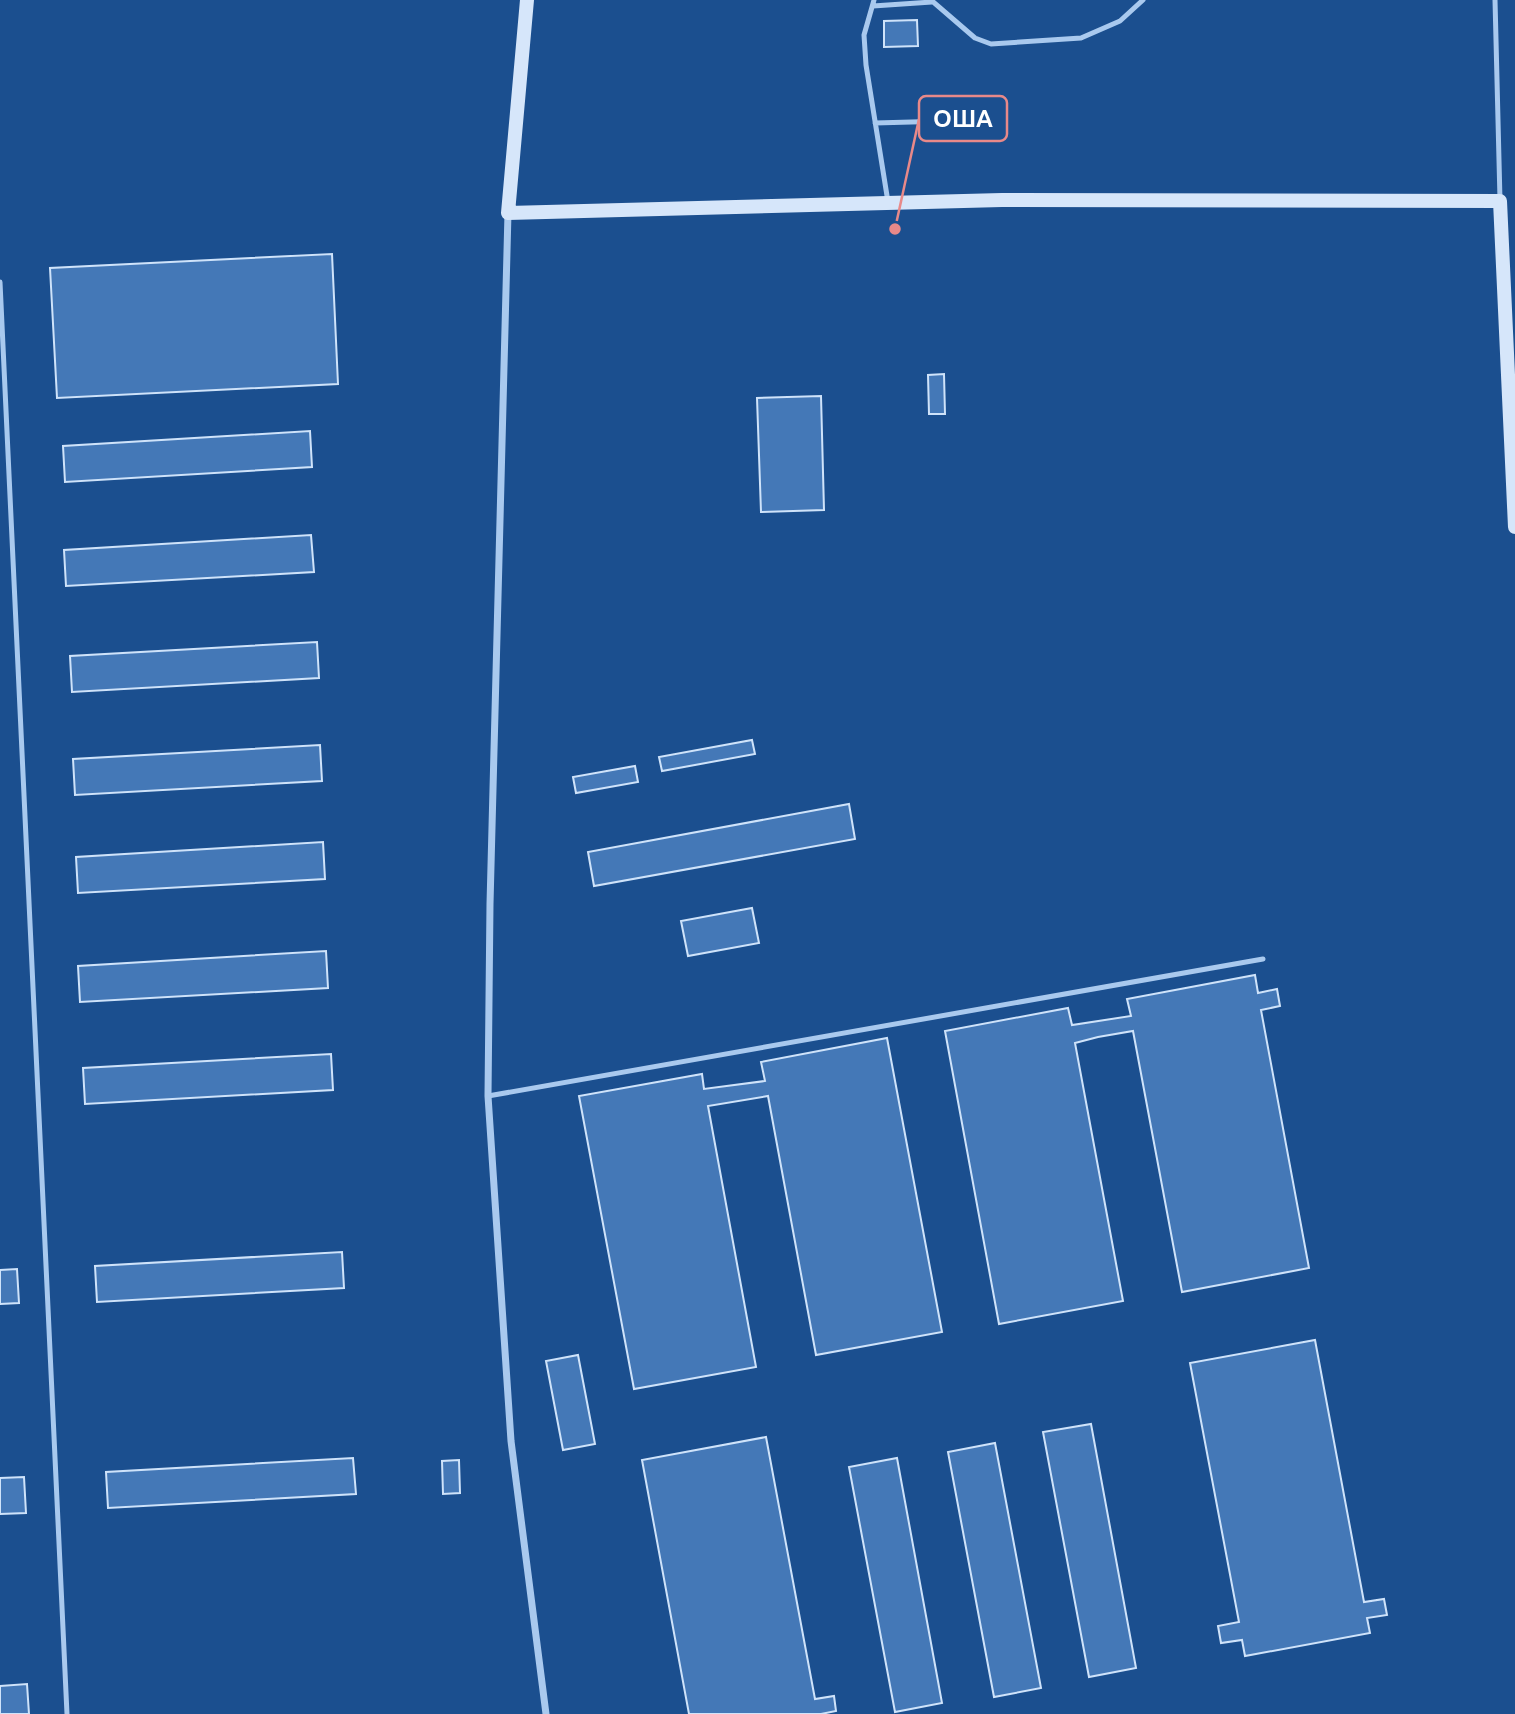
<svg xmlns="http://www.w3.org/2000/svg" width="1515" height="1714" viewBox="0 0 1515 1714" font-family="Ubuntu,sans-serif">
<rect width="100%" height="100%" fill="#1b4f8f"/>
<path fill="#4478b7" stroke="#cfe3fa" stroke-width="2" d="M917,20L918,46L884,47V21Z
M332,254L338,384L57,398L50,268Z
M944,374L945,414H929L928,375Z
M821,396L824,510L761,512L757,398Z
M310,431L312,467L65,482L63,446Z
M311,535L314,572L66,586L64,550Z
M317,642L319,678L72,692L70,656Z
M752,740L755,754L662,771L659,757Z
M320,745L322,781L75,795L73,759Z
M635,766L638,782L576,793L573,777Z
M849,804L855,839L594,886L588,852Z
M323,842L325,879L78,893L76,857Z
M752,908L759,943L688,956L681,921Z
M326,951L328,988L80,1002L78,966Z
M1255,975L1258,993L1277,989L1280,1006L1261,1010L1309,1268L1182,1292L1133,1031L1098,1037L1075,1043L1123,1301L999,1324L945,1031L1068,1008L1072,1025L1131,1016L1127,999Z
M887,1038L942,1332L816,1355L768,1096L708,1106L756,1367L634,1389L579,1096L702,1074L704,1089L765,1081L761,1062Z
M331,1054L333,1090L85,1104L83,1068Z
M342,1252L344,1288L97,1302L95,1266Z
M17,1269L19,1303L0,1304V1270Z
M1315,1340L1364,1602L1384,1599L1387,1615L1367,1618L1370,1633L1245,1656L1242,1640L1221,1643L1218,1626L1239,1622L1190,1363Z
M578,1355L595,1444L563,1450L546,1361Z
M1091,1424L1136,1668L1089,1677L1043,1432Z
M766,1437L815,1699L834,1696L836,1711L821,1714H689L642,1460Z
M995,1443L1041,1688L994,1697L948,1452Z
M353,1458L356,1494L108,1508L106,1472Z
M897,1458L942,1703L895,1712L849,1467Z
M459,1460L460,1493L443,1494L442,1461Z
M24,1477L26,1513L0,1514V1478Z
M27,1684L29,1714H0V1686Z"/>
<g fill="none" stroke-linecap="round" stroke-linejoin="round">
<path stroke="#a9c9ee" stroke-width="5" d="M874,0L864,35L866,65L888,202
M931,0L975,38L991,44L1081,38L1120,21L1143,0
M1495,0L1500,200
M873,6L932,2
M875,123L984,120
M0,282L67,1714
M488,1096L1263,959"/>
<path stroke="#a9c9ee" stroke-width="7" d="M508,213L490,904L488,1096L511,1441L546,1714"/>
<path stroke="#d6e6fa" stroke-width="14" d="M527,0L508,213L1002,200L1500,201L1515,527"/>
</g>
<path fill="none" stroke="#e88989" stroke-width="2.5" d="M895 229L919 119"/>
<circle fill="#e88989" stroke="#1b4f8f" stroke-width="2.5" cx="895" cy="229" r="7"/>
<rect fill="#1b4f8f" stroke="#e88989" stroke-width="2.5" x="919" y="96" width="88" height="45" rx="7"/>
<g font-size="24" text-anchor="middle" font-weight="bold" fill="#fff">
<text x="963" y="127">ОША</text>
</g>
</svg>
